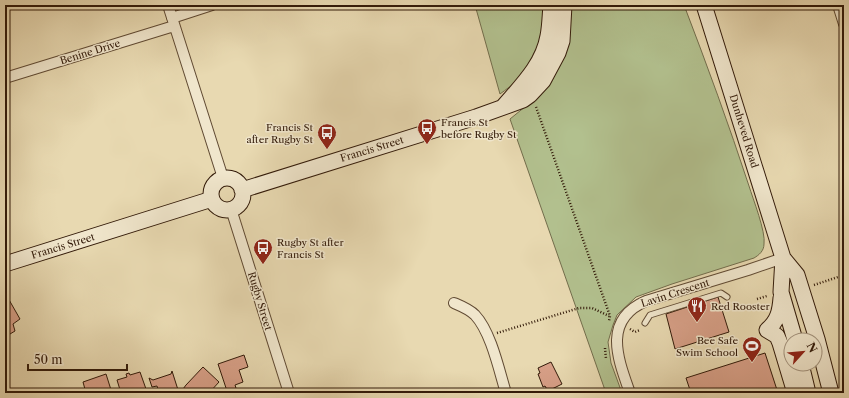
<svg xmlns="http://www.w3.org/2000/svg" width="849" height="398" viewBox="0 0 849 398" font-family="'Libre Caslon Text',serif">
<rect width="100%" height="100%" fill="#e8d9b1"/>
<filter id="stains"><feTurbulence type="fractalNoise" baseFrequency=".005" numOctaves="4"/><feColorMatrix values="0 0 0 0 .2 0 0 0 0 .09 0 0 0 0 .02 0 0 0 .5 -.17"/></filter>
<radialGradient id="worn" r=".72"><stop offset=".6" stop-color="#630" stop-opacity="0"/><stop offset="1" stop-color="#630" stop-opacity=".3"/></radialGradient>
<path fill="#b2c08e" stroke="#726d4c" d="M475,5H544C543,24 542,44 533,62C527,74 511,86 500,94Z
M571,5H684C707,65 729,125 749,186C753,199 766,232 764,244C764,251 759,255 754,258L672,284L636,297L617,315L613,325L608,342L611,363L622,393H606L510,119L542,93L561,62Z"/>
<path fill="#d8a088" stroke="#321a09" d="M718,297L729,332L675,349L666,314Z
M8,298L20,319L13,324L15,331L5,337V299Z
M765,353L778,393H691L686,378Z
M244,355L248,367L239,370L243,382L235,385L236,388L227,391L218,364Z
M551,362L562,384L548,391L545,386L543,387L538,374L540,373L538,368Z
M203,367L219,382L209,393H187L183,389L186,385Z
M172,371L179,393H170L169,392L159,393L157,386L152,387L149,378L153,380L171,374Z
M140,372L146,389L138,393H128V391L121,393L117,380L127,377L126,374L129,373L130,375Z
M106,374L112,393H86L83,382Z"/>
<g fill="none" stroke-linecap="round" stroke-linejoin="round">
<g stroke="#604a33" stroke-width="7">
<path id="lane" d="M645,323L650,315L721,293L727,297"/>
</g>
<g stroke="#604a33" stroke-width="12">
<path id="street" d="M168,5L223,178
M838,5L844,24
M172,18L212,5
M5,78L174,26
M231,209L289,393
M454,303C461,306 469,309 475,315C491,332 499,370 506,393
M630,393C618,359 602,320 646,301L748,270L783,258"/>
</g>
<g stroke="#321a09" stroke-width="17">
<path id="secondary" d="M704,5L783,258L781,292L795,340
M503,107C521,86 543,65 548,36C550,26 550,16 551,5
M211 194a16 16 0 1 1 32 0a16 16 0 1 1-32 0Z
M242,190L476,117L523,100L530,95L543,81L558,53L562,41L564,5
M783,258L797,275L817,339L831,393
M5,264L212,199
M781,298C780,311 778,321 767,330L777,336L780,343L795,393
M801,364L808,393"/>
</g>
<path stroke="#321a09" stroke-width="2.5" stroke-dasharray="1 2" stroke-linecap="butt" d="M536,107L610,316L609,321
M814,285L844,275
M757,299L767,296
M630,329L635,332L640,330
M497,333L579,308H592L609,316
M605,348L606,359"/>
<use href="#lane" stroke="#f0e6cc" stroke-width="5"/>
<use href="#street" stroke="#f0e6cc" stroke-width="10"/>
<use href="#secondary" stroke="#f0e6cc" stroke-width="15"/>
</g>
<defs>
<g id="bus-pin" transform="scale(1)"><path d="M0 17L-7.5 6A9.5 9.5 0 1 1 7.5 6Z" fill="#8f2418" stroke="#f0e6cc"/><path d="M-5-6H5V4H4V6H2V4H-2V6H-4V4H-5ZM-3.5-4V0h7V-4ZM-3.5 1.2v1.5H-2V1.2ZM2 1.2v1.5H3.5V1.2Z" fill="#fff"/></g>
<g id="restaurant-pin" transform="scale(1)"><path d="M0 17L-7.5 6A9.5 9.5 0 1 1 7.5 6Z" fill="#8f2418" stroke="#f0e6cc"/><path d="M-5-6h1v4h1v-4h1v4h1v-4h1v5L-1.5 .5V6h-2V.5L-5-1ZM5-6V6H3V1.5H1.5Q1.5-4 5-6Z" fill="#fff"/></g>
<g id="stadium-pin" transform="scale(1)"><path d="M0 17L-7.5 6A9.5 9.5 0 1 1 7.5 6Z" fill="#8f2418" stroke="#f0e6cc"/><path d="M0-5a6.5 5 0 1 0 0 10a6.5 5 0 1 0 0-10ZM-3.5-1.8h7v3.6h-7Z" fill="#fff"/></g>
</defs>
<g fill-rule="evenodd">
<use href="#bus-pin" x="427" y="128"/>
<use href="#bus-pin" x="327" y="133"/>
<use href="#bus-pin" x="263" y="248"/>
<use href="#restaurant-pin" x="697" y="306"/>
<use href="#stadium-pin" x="752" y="346"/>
</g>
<g text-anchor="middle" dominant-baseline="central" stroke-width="3" stroke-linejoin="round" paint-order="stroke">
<g font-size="10" fill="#321a09" stroke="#f0e6cc">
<text transform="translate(90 52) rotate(-17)">Benine Drive</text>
<text transform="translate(744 131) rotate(73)">Dunheved Road</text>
<text transform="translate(372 149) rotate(-17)">Francis Street</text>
<text transform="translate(63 246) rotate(-17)">Francis Street</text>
<text transform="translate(675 293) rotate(-18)">Lavin Crescent</text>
<text transform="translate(260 301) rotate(73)">Rugby Street</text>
</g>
<g font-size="10" fill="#321a09" stroke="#f0e6cc" text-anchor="start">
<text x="441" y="122">Francis St<tspan x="441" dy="12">before Rugby St</tspan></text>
<text x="313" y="127" text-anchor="end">Francis St<tspan x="313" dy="12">after Rugby St</tspan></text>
<text x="277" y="242">Rugby St after<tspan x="277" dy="12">Francis St</tspan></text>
<text x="711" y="306">Red Rooster</text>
<text x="738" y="340" text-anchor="end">Bee Safe<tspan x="738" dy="12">Swim School</tspan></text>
</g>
</g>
<rect width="849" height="398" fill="none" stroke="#e8d9b1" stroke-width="20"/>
<rect x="6" y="6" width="837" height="386" fill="none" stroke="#321a09" stroke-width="2"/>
<rect x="10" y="10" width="829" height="378" fill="none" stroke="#321a09"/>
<g transform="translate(803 352) rotate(63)"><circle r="19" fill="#f0e6cc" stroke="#a4947e"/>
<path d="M0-3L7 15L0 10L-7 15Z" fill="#8f2418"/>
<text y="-6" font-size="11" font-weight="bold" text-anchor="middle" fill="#321a09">N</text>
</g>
<path d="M28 364v6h99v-6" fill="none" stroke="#321a09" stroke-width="2"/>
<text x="34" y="364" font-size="12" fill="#321a09" stroke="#f0e6cc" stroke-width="3" paint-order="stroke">50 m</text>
<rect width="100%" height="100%" filter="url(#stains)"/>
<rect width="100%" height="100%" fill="url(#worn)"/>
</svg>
